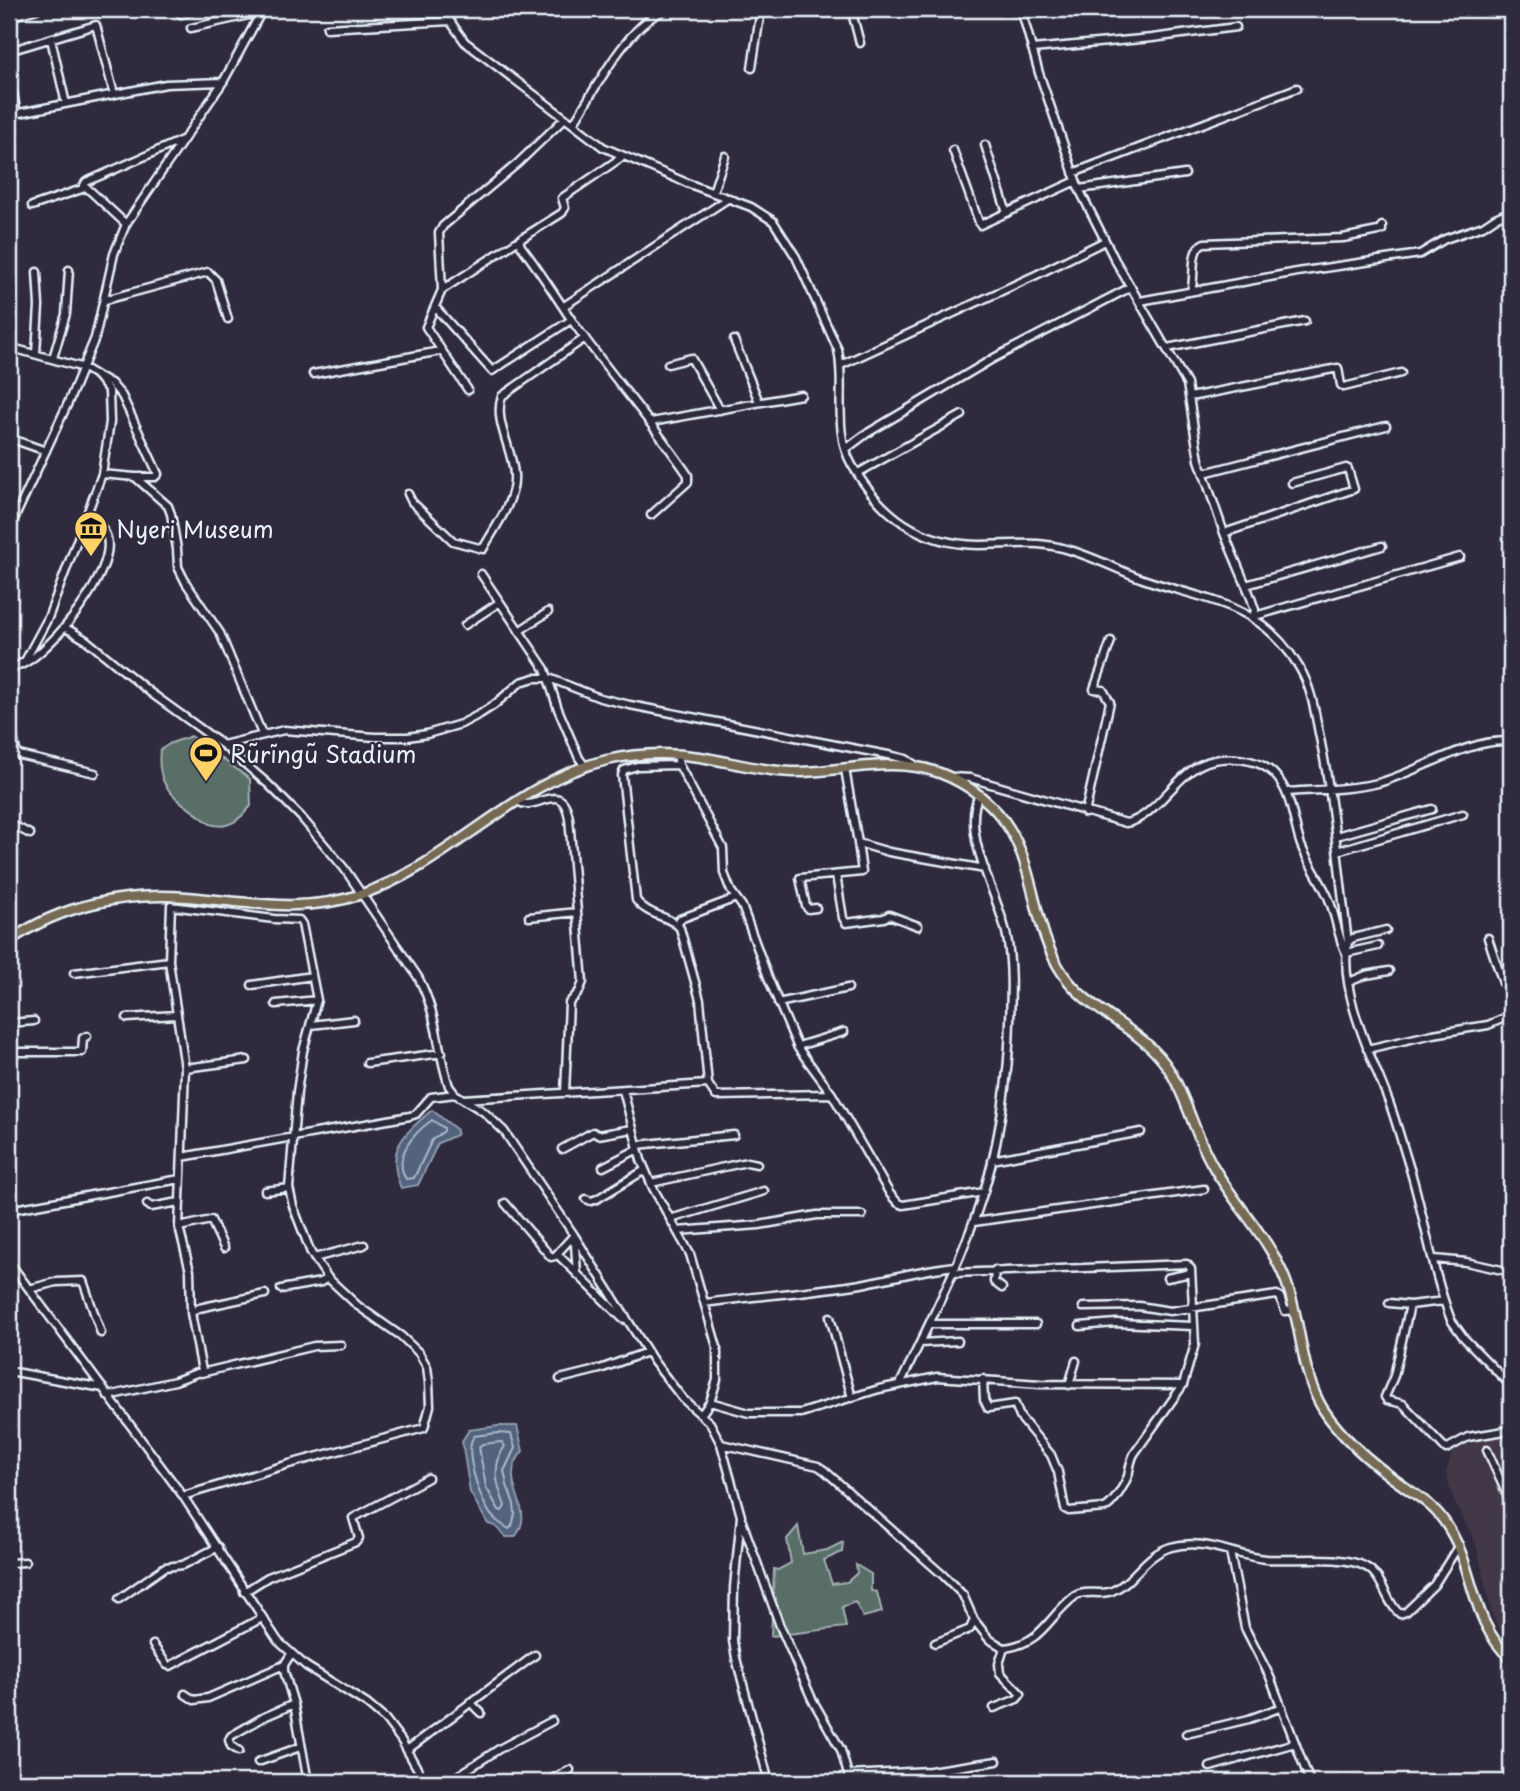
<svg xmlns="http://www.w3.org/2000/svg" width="1520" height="1791" viewBox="0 0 1520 1791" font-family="'Playpen Sans',sans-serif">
<rect width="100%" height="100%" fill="#2f2a3d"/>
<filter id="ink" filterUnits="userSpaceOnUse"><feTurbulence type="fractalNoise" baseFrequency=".0143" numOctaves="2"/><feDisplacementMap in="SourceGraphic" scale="14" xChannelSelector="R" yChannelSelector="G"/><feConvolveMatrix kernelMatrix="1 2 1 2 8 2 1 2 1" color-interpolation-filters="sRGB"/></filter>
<g filter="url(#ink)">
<path fill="#423946" d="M1511,1436V1645L1505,1640L1492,1614L1476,1543L1453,1499L1446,1473L1452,1453L1467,1442Z"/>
<path fill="#5a6e67" stroke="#a1b0b0" stroke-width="2" d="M191,736L250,779L251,806C240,819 229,830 210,824C181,800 155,793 160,750L171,743Z
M798,1526L803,1554L827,1550L843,1542L842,1552L824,1560L832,1584L847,1582L857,1573L856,1565L871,1574V1591L877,1592L882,1612L863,1617L855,1602L842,1607L846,1627L771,1636L774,1569L778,1570L791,1563L787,1539Z"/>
<path fill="#53637d" stroke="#8f9cae" stroke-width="2" d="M432,1110L457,1130L456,1135L438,1143L418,1185L401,1188C385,1149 403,1135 432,1110Z
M498,1426H517L523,1451C494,1484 539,1506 515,1537H506L495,1526L488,1524L470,1492L462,1441L469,1430Z"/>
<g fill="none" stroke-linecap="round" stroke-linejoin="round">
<path stroke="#acb8c7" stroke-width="2" d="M432,1120L444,1128V1131L432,1140L414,1178L406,1179C392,1156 414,1133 432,1120Z
M498,1433L511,1434L515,1448L504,1471L507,1485L514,1504L515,1514L512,1526L509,1529C504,1526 495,1520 492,1516C480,1502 463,1450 474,1436Z
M502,1442L505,1446C491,1467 497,1485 505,1506L502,1511L499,1510L486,1487L479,1447L482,1444Z"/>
<g stroke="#e8f1f8" stroke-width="11">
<path id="minor" d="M445,9L450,21L465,42L603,147L687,183L751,207L773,221L796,257L838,350C846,387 832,430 852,465C881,515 919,544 979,545C1006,545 1032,541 1058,547C1087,553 1115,569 1143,579C1206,601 1261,602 1299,667C1312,688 1315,714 1320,738C1334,805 1339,874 1348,942C1338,991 1372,1057 1389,1102C1397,1124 1403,1147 1410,1169C1425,1219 1432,1271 1451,1320L1464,1338L1511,1386
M851,9L860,43
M1021,9L1039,73L1079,189L1115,260L1187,384L1199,460L1224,533L1250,595L1255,610L1253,618
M181,14L199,9
M9,17L37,9
M191,28L262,12
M327,28L450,21
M51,39L66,104
M1032,49L1152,38L1236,27
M9,51L96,25L114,94
M752,68L761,9
M9,72L17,114
M9,115L166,84L223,82
M573,124C595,90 630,19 669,9
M985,145L1007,213
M953,150L980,225L1076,181
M622,157L562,198L565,208L562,213L519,240L521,246C540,271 556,297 573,322C610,374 652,422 688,475V482L651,515
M1073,173L1297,88
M85,186L126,224
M1079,189L1185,174
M713,192L725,156
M32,206L82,189L86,182L182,140
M442,290L519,240
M1191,291C1196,276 1189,249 1204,243L1343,238L1378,231L1382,230V226
M105,300L208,272L216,280L228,319
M1140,301L1297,272L1420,254L1445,239L1483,226L1495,218L1511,211
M564,306L729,198
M435,307L492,371L571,320
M734,340L759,402
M9,347L84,368L97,376L109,391L110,422L102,474L48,618L25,661L9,671
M1167,348L1305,321
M36,353L39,306L37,272
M53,358L66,314L69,270
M668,364L691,358L720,410
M841,365L1036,275L1105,241
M313,374L441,351
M102,378L111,383L122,396L158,474L155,477H135
M468,390L426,327L442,290L439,233L443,226L518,163L564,119
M1190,397L1338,368L1341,385L1344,387L1401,373
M651,422L801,395
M9,438L46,451
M846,449L866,434L994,358L1131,287
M858,473L962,415
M1204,473L1386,426
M102,474L135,477L168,506L171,514L177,549L178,567L186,583L220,633L262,734
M408,494L412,502L453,541L483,549C495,527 516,500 514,475C513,449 493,421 502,396L585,338
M9,530L68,403L95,338L114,254L126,224L223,82L263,9
M1224,533L1354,489L1348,469L1346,468L1292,483
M481,574L545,669L558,709L579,758L585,766
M1246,585L1382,546
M1255,616L1460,557
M465,625L500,602
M66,628L86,640L151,693L223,745L268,784L301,817L344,868L418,977C439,1017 436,1047 449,1086L455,1094L484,1112L504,1131L574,1235L654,1362L683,1399L710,1423L721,1444L741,1516L734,1587L733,1641L736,1658L769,1782
M519,631L548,612
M23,664C52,650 116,572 107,538C104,527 95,520 86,515
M9,715L16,751L19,755L95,773
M223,745L284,730L375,737H408L427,734L461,724L480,714L494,705L521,682L534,678H549L600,698L630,705L893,756L906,759L918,767
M677,754L679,765L723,848L724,873L731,891L742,906L769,980L798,1048L832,1094L890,1194L898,1203L903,1205L984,1192
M679,765L637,766L624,770L622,775L636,900C647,916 671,916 680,928L700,1000L708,1084L716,1096L832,1094
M845,769L858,843L889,852L985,869
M951,777L970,778L1126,823C1153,819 1173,779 1200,765C1221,754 1259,757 1275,775C1292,793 1293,823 1301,845C1308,863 1320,879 1328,897C1336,915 1337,935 1346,953L1378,946
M1286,792C1316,790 1348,790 1378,783C1416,773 1474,736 1511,742
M519,802C537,812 562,778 569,818L583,982L579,992L569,1003L565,1093
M1085,813L1110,702L1103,690L1094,689L1111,641
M9,823L30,834
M1336,836L1432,809
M1337,851L1463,814
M836,875L843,918L846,923L884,918L889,915L918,926
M171,906L274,919L299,920L302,924L317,1000L303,1051L297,1092L289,1188L293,1206L311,1253L328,1278L358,1306L401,1336L419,1353L427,1367L429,1382L430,1406L424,1428L289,1464L183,1496
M816,908L808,909L806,906L800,878L862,872L858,843
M529,917L577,912
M678,925L680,919L736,898
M1488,938L1503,983L1511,997
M1348,942L1353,938L1386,930
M74,973L169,961
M1349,982L1366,975L1389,971
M252,985L312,976
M778,1003L848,988
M276,1004L317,1000
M127,1018L176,1015
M9,1023L34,1021
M311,1025L354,1020
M798,1046L844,1032
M1367,1049L1433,1034L1488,1025L1511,1015
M9,1052H82L83,1038L87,1036
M367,1063L442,1053
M185,1068L247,1060
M623,1090L641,1160L653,1188L690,1254L717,1347V1380L710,1402L701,1415
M463,1099L708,1084
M637,1145L734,1135
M562,1149L593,1132L598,1135L632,1129
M182,1157L410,1116L416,1114L431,1097L455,1094
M992,1160L1141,1132
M603,1167L638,1149
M651,1183L747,1162L757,1164
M265,1191L289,1188
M586,1199L591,1201L597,1199L645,1170
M505,1203L551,1257L555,1256L574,1235
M147,1204L151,1207L179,1202
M9,1210L180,1179
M670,1219L764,1191
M974,1222L1204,1189
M179,1227L211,1220L224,1248
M677,1231L759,1225L817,1215H862
M571,1239L575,1244L577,1274
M557,1254L623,1319L626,1317
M314,1258L364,1245
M1434,1259L1466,1262L1511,1272
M9,1262L183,1496L278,1641L306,1666L367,1704L386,1720L401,1740L425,1782
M995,1270L994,1282L1002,1288
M953,1273L1187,1264L1191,1269L1195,1344L1183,1385L1134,1454C1130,1462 1130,1468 1128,1476C1124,1486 1114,1503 1105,1508L1069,1511L1065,1509L1058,1472L1051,1455L1020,1417L1015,1404L988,1408L984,1400L983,1379
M1167,1278L1191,1273
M29,1289L56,1282L83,1281L101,1333
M281,1289L321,1282L328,1278
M705,1303C757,1296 809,1292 861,1284C893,1278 924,1269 956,1266
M1389,1303L1410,1305L1444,1301
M1410,1305L1394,1376L1385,1397L1387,1400L1403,1404L1446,1449L1468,1437L1511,1430
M1083,1307L1139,1306L1170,1311L1277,1295L1280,1297L1285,1311L1295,1310
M191,1313L199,1308L265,1294
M830,1317L852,1398
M929,1324H1036
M1080,1326L1116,1323L1193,1326
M920,1343L958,1341
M9,1371L103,1388
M201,1373L314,1346L341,1345
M560,1379L600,1369L647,1352
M900,1384C930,1322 962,1260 983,1194C999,1146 1009,1073 1010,1022C1011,994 1012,964 1007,937C999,894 960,836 979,794
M1069,1385L1076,1361
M108,1396L175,1381L202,1371L191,1313L190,1271L179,1227L185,1068L169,961L171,905
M710,1402L749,1413H801L879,1389L937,1377L1040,1384L1183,1385
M721,1444L818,1466L824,1470L944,1576L963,1595L974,1620L989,1639L1004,1648C1044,1643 1047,1617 1075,1596C1086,1589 1100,1596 1112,1591C1134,1582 1144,1555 1171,1547C1204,1537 1233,1556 1266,1559C1292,1561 1344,1554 1366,1567C1384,1577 1385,1602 1400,1614L1406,1612L1434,1585L1459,1545
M1487,1450L1511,1504
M742,1521L780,1626L812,1699L841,1750L850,1782
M1230,1552L1245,1628L1270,1677L1310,1782
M9,1563L25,1562
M244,1592L268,1577L356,1542L359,1538L353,1518L428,1478
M119,1599L165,1567L183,1565L218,1547
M935,1643L970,1629L974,1620
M153,1645L167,1665L170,1666L262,1618
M291,1654L284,1665V1671L294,1704L308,1782
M185,1694L194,1700L208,1698L284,1665
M470,1702L481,1713
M994,1708L1017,1699L1021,1694L1000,1673L999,1664L1004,1648
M1186,1734L1249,1719L1282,1707
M407,1750L535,1655
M239,1751L231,1746L229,1740L231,1736L264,1717L294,1704
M258,1762L300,1747
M1210,1767L1295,1743
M848,1775L930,1771L997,1761
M45,1782L50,1779L53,1782
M448,1782L499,1749L552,1721
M546,1782L570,1770"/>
</g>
<g stroke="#e8f1f8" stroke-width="13">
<path id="major" d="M9,941C61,905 124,892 187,897C246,902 304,914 362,894C450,864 516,781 607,760C638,753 668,752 700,757C731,762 761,771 792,772C834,773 876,760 917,767C947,772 977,789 997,812C1038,857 1029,925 1063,974C1091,1015 1144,1028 1170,1071C1188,1101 1195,1136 1213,1166C1235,1205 1268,1236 1285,1279C1302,1321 1299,1370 1323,1409C1343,1440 1375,1466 1405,1487C1419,1497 1434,1506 1444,1521C1477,1567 1467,1618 1511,1659"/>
</g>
<use href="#minor" stroke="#2f2a3d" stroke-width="6"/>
<use href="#major" stroke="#776a54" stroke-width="8"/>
</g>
</g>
<defs>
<g id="museum-pin" transform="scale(1.75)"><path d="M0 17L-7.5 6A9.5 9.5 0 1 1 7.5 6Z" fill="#ffd166" stroke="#2f2a3d"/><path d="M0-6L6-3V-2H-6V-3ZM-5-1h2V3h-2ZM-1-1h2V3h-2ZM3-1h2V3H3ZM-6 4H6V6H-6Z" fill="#111"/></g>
<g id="stadium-pin" transform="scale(1.75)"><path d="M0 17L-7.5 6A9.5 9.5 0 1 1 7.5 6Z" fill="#ffd166" stroke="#2f2a3d"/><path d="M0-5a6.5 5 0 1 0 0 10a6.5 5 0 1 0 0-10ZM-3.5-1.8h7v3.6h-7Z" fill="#111"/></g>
</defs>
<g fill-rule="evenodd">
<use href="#museum-pin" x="91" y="528"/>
<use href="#stadium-pin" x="206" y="753"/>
</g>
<g text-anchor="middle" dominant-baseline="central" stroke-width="5" stroke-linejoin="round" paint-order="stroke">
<g font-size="23" fill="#e8f1f8" stroke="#2f2a3d" text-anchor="start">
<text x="116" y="528">Nyeri Museum</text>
<text x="230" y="753">Rũrĩngũ Stadium</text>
</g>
</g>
<rect width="1520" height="1791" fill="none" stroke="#2f2a3d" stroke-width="35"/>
<rect x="18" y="18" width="1485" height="1756" fill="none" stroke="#e8f1f8" stroke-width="2.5" filter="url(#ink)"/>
</svg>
